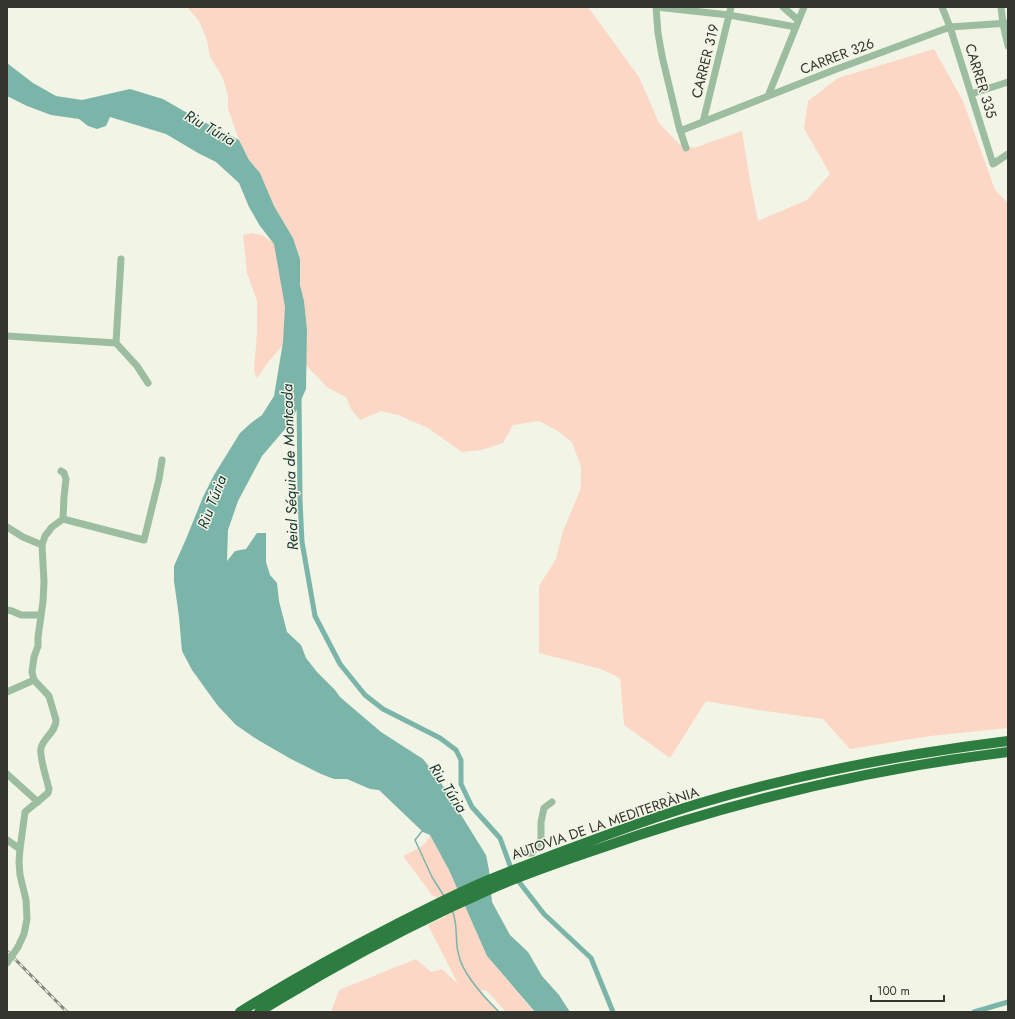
<svg xmlns="http://www.w3.org/2000/svg" width="1015" height="1019" viewBox="0 0 1015 1019" font-family="Jost,sans-serif">
<rect width="100%" height="100%" fill="#f2f4e5"/>
<path fill="#fcd7c5" d="M187,7H588L639,77L659,123L679,144L694,148L742,131L750,181L758,221L807,200L830,174L804,128L808,101L838,78L934,49L963,101L995,190L1008,203V728L930,736L850,749L823,719L758,710L706,701L670,758L624,725L620,678L601,669L539,653V586L556,559L563,531L581,488V467L572,442L558,431L539,421L513,425L503,443L481,450L462,452L428,428L398,415L381,411L360,420L351,409L346,397L328,388L306,365L307,329L304,301L300,285V259L293,238L274,206L260,173L249,160L239,140L228,109V95L222,76L210,57L207,40L199,21Z
M252,233L262,235L278,246L287,286L286,343C280,347 271,359 266,365C263,370 261,374 256,378L254,369L257,333V301L247,273L243,235Z
M430,835L449,870L487,956L534,1012H506L487,991L480,990L489,1003L499,1012H331L339,990L416,959L431,972L442,969L458,984L428,925L446,916L440,899L432,895L403,856C413,851 427,846 430,835Z"/>
<path fill="#7bb5aa" d="M7,63L33,83L56,96L82,100L130,89L163,99L196,118L239,140L249,160L260,173L274,206L293,238L300,259V285L304,301L307,329L306,389L291,422L262,456L238,501L228,530L227,561L235,551L246,549L257,533H266V562L270,575L277,583L279,601L287,632L301,645L306,658L317,672L335,690L340,697L381,732L423,759L438,778L486,855L489,870L492,902L510,935L528,952L542,976L559,995L570,1012H535L487,956L449,870L430,835L423,832L379,790L370,789L347,779H334L321,774L291,759L258,740L236,725L218,706L192,670L182,651L179,617L174,581V566L186,539L203,497L214,475L240,433L251,423L262,415L274,396L283,342L285,307L274,244L260,226L249,207L239,183L216,162L198,153L166,134L110,117L106,126L97,129L88,126L79,119L51,115L27,106L7,96Z"/>
<g fill="none" stroke-linecap="round" stroke-linejoin="round">
<path stroke="#7bb5aa" stroke-width="1.5" d="M423,830L415,840L432,877L444,896
M452,910C459,925 454,941 459,956C463,974 486,999 499,1012"/>
<path stroke="#7bb5aa" stroke-width="5" d="M299,395L300,500L302,542L315,616L340,664L365,695L383,709L440,738L456,750L461,760V784L472,807L500,838L512,871
M516,878L544,914L591,958L613,1012
M974,1012L1008,1002"/>
<path stroke="#9cbda0" stroke-width="7" d="M656,7L658,33L662,56L679,127L686,148
M656,7L729,15L796,27
M783,7L798,20
M942,7L950,27L993,164L1008,154
M1001,7L1003,24L1008,46
M971,94L1008,82
M768,96L804,7
M703,122L731,7
M680,131L834,70L950,27L1008,23
M7,336L116,343L137,366L148,383
M116,343L121,259
M63,519L144,540L159,479L162,460
M7,527L23,537L42,545
M7,610L12,611L21,615H41
M7,692L34,680
M7,774L38,802
M7,840L20,849
M518,854L532,853L541,841V822L544,808L552,802
M18,947L24,934L27,919L26,900L20,875L19,862L20,849L25,812L48,793L49,789C47,780 39,756 41,748C44,737 56,732 56,720L49,696L34,680L32,672L34,657L38,646V637L43,602L44,582L42,545L45,536L52,527L63,519L64,497L66,479L64,473L61,471"/>
<path stroke="#2d7d41" stroke-width="10" d="M240,1012C290,981 342,952 395,925C427,909 459,892 491,879C514,869 538,861 561,852C606,835 651,818 697,804C798,774 903,754 1008,741
M259,1012C279,999 301,987 321,975C377,943 434,914 493,888C527,873 563,861 598,849C731,802 868,769 1008,752"/>
<g stroke="#86877d" stroke-width="3">
<path id="rail" d="M7,951L67,1012"/>
</g>
<use href="#rail" stroke="#f2f4e5" stroke-width="1.5" stroke-dasharray="4.5" stroke-linecap="butt"/>
<path stroke="#9cbda0" stroke-width="7" d="M7,963L18,947"/>
</g>
<g text-anchor="middle" dominant-baseline="central" stroke-width="3" stroke-linejoin="round" paint-order="stroke">
<g font-size="14" fill="#34352f" stroke="#f2f4e5">
<text transform="translate(837 56) rotate(-21)">CARRER 326</text>
<text transform="translate(705 61) rotate(-76)">CARRER 319</text>
<text transform="translate(981 81) rotate(73)">CARRER 335</text>
<text transform="translate(605 823) rotate(-19)">AUTOVIA DE LA MEDITERRÀNIA</text>
</g>
<g font-size="15" font-style="italic" fill="#15322e" stroke="#f2f4e5">
<text transform="translate(210 128) rotate(30)">Riu Túria</text>
<text transform="translate(290 467) rotate(-92)">Reial Séquia de Montcada</text>
<text transform="translate(212 502) rotate(-69)">Riu Túria</text>
<text transform="translate(448 788) rotate(57)">Riu Túria</text>
</g>
</g>
<rect width="1015" height="1019" fill="none" stroke="#34352f" stroke-width="16"/>
<path d="M871 995v6h73v-6" fill="none" stroke="#34352f" stroke-width="2"/>
<text x="877" y="995" font-size="12" fill="#34352f" stroke="#f2f4e5" stroke-width="3" paint-order="stroke">100 m</text>
</svg>
